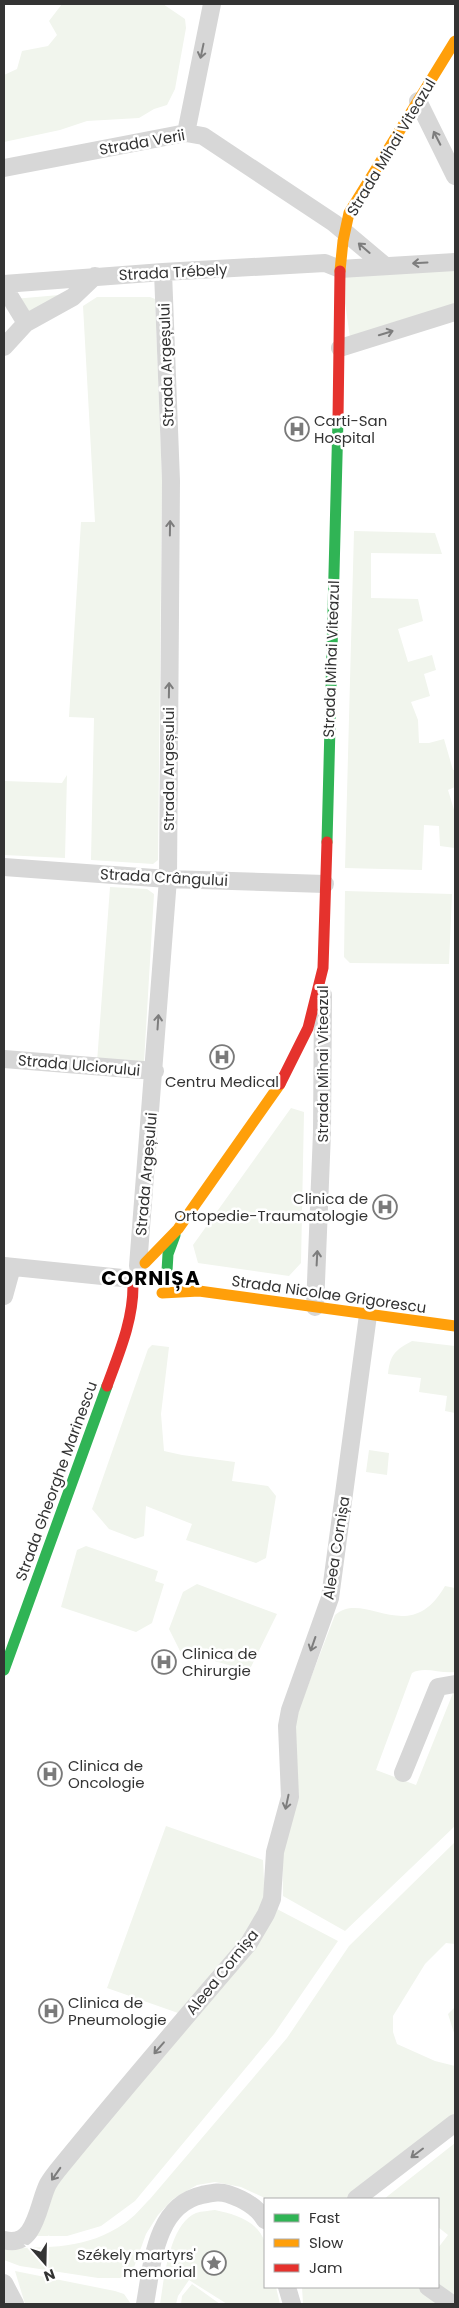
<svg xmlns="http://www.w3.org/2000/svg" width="459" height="2308" viewBox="0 0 459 2308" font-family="Poppins,sans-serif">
<rect width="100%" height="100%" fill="#fff"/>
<path fill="#f1f5ed" d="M62,4H163L185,19L186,28L175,89L167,105L154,109L139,118L87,121L60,130L4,142V75L17,69L22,51L48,46L57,35L49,21Z
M455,262V312L351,344L340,269Z
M59,295L24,323L14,299Z
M97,297H150L155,299L162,481L158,860L153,864L91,860L94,718L69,717L81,522H95L83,306Z
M354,531L435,533L442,554L371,553V598L418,599L423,621L398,629L408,662L432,655L436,670L424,674L430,696L411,702L418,720L419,743H429L444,739L453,770H455V787L448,790L455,813V848L440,846L439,826L424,825L422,870L345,868Z
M67,775L65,858L4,855V781L62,783Z
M110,887L147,889L154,894L144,1062H97Z
M345,891L452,894L449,964L350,963L344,957Z
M291,1108L304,1112L301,1263L289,1276L198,1263L193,1245Z
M412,1341L455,1346V1413L445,1411L447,1396L419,1392L421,1378L388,1374C390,1355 395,1350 412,1341Z
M152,1345L169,1347L161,1414L164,1451L182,1455L235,1462L232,1481L268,1486L276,1496L266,1558L256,1563L186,1540L192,1524L146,1506L144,1536L135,1539L109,1529L92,1509L148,1349Z
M369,1450L389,1453L387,1475L366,1472Z
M86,1546L158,1571L155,1581L164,1584L152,1623L136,1632L61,1607L77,1550Z
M197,1584L277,1614L249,1671L180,1651L169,1629L183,1592Z
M445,1586L455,1588V1672C441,1674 424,1666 412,1673L376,1770L416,1785L453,1693H455V1826L345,1931L283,1896L282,1841L299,1798L292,1727L335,1615C365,1589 409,1649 445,1586Z
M166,1826L263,1860L265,1900L245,1940L178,2013L107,1988Z
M455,1842V1944L446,1943L425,1964L393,2016V2032L397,2044L435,2061L455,2066V2116L348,2199H267L241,2187L215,2182L197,2185L173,2199L158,2215L146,2234L133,2270L120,2278H98L20,2266L4,2260V2248C49,2247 86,2250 125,2223C134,2217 142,2207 150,2199L287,2038L349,1946Z
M275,1908L338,1941L274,2034L135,2201L101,2226L67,2236H36L59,2178Z
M455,2007V2036L448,2014Z
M455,2143V2299L438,2287V2248L448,2235L438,2227V2199H384Z
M215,2210C234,2214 259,2221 265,2243C268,2256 265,2274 265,2287H276L280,2304H227L189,2280L178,2296L176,2304H160C164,2280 169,2224 196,2213C202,2211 209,2211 215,2210Z
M15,2271L115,2291L124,2294L131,2304H25Z
M192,2284L220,2304H181L182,2296Z
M302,2287H418L442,2304H303Z"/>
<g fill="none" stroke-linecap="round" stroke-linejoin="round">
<path stroke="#d7d7d7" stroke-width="18" d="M418,101L455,176
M186,133L212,4
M4,168L186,133L203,136L334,223L384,265
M4,284L163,272L325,263L340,269L455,262
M4,287L26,323
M4,347L26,323L73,297L95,276
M340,348L455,312
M4,867L168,879L325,884
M4,1059L155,1071
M4,1266L132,1279
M138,1266L168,879L171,481L163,272
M4,1296L12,1267
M315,1307L322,1132L323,995
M403,1773L438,1687L455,1684
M356,2199L455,2123
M4,2240C36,2249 38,2203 48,2184C52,2177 57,2171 62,2165C123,2090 186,2017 249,1943L266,1914L272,1899L275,1852L290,1797L287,1726L290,1710L330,1598L368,1315
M4,2283L15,2304
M287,2287L292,2304
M428,2287L452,2304
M145,2304C152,2266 155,2205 202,2195C212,2193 219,2191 228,2194C243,2199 257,2206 265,2220"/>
<path stroke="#30b455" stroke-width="11" d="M327,842L338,419
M167,1271L168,1254L175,1235
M4,1670L107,1386"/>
<path stroke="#ff9f0a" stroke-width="11" d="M340,271L343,241L349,213L455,41
M145,1263L178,1229L280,1084
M162,1293L199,1291L455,1326"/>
<path stroke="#e5322d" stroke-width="11" d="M338,419L340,271
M280,1084L308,1028L323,968L327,842
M107,1386C119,1353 133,1321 133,1286"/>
</g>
<defs><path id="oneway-shaft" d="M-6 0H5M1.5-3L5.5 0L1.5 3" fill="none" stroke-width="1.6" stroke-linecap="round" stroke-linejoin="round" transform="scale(1.25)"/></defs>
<g stroke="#7d7d7d">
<use href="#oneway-shaft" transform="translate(202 51) rotate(102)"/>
<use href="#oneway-shaft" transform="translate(437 138) rotate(-117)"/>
<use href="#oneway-shaft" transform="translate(364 248) rotate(-139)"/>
<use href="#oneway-shaft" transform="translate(420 263) rotate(177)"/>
<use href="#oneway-shaft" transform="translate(386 333) rotate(-17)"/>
<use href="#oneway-shaft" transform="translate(170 528) rotate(-89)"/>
<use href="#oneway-shaft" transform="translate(169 690) rotate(-89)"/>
<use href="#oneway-shaft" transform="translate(158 1022) rotate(-86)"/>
<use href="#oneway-shaft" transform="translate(317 1258) rotate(-87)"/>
<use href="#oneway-shaft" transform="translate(313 1644) rotate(109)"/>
<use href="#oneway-shaft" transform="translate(287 1802) rotate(102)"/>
<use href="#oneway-shaft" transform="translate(159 2048) rotate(131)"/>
<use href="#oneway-shaft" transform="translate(417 2153) rotate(143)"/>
<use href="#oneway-shaft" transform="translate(56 2174) rotate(125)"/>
</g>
<defs>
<g id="hospital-ring" transform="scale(1.25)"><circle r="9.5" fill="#fff" stroke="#7a7a7a" stroke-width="1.5"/><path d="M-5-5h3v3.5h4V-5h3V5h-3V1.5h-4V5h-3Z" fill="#7a7a7a"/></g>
<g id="sight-ring" transform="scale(1.25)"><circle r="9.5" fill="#fff" stroke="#7a7a7a" stroke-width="1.5"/><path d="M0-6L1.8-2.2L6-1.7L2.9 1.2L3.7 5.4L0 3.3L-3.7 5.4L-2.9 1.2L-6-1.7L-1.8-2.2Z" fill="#7a7a7a"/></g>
</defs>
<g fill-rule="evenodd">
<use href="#hospital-ring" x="297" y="429"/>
<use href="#hospital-ring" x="222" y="1057"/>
<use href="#hospital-ring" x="385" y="1207"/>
<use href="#hospital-ring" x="164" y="1662"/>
<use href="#hospital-ring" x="50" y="1774"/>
<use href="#hospital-ring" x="51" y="2011"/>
<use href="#sight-ring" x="214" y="2263"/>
</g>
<g text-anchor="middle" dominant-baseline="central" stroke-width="5" stroke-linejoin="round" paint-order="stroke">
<g font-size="15" fill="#333" stroke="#fff">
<text transform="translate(142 142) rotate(-10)">Strada Verii</text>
<text transform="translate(391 147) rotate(-59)">Strada Mihai Viteazul</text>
<text transform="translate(173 272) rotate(-3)">Strada Trébely</text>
<text transform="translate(166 365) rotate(-92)">Strada Argeșului</text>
<text transform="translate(331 659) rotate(-88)">Strada Mihai Viteazul</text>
<text transform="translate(168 769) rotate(-90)">Strada Argeșului</text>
<text transform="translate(164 877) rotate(3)">Strada Crângului</text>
<text transform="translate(322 1064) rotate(-90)">Strada Mihai Viteazul</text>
<text transform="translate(79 1065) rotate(5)">Strada Ulciorului</text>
<text transform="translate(146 1174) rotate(-85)">Strada Argeșului</text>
<text transform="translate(329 1294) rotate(8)">Strada Nicolae Grigorescu</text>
<text transform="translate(56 1481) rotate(-70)">Strada Gheorghe Marinescu</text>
<text transform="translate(336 1548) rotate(-81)">Aleea Cornișa</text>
<text transform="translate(222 1972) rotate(-51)">Aleea Cornișa</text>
</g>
<g font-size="15" fill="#333" stroke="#fff" text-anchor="start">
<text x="314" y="420">Carti-San<tspan x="314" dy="17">Hospital</tspan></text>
<text x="222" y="1081" text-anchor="middle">Centru Medical</text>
<text x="368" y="1198" text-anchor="end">Clinica de<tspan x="368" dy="17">Ortopedie-Traumatologie</tspan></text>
<text x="182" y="1653">Clinica de<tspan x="182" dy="17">Chirurgie</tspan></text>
<text x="68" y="1765">Clinica de<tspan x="68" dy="17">Oncologie</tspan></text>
<text x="68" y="2002">Clinica de<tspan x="68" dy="17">Pneumologie</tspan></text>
<text x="196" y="2254" text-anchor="end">Székely martyrs'<tspan x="196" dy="17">memorial</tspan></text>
</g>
<g font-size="20" font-weight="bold" letter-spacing="1" fill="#000" stroke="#fff">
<text x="151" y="1278">CORNIȘA</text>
</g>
</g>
<rect width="459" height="2308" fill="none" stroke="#333333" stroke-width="10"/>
<rect x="264" y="2198" width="175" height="90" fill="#ffffff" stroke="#adadad"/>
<rect x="274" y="2214" width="25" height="8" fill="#30b455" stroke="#adadad"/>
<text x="309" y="2223" font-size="15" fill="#333333">Fast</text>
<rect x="274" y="2239" width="25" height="8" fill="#ff9f0a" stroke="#adadad"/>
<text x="309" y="2248" font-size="15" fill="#333333">Slow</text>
<rect x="274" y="2264" width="25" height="8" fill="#e5322d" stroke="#adadad"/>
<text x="309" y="2273" font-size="15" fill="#333333">Jam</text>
<g transform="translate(45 2263) rotate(160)" stroke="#ffffff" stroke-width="4" paint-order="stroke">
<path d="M0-4L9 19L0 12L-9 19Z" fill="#333333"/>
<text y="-8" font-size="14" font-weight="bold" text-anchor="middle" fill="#333333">N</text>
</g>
</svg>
